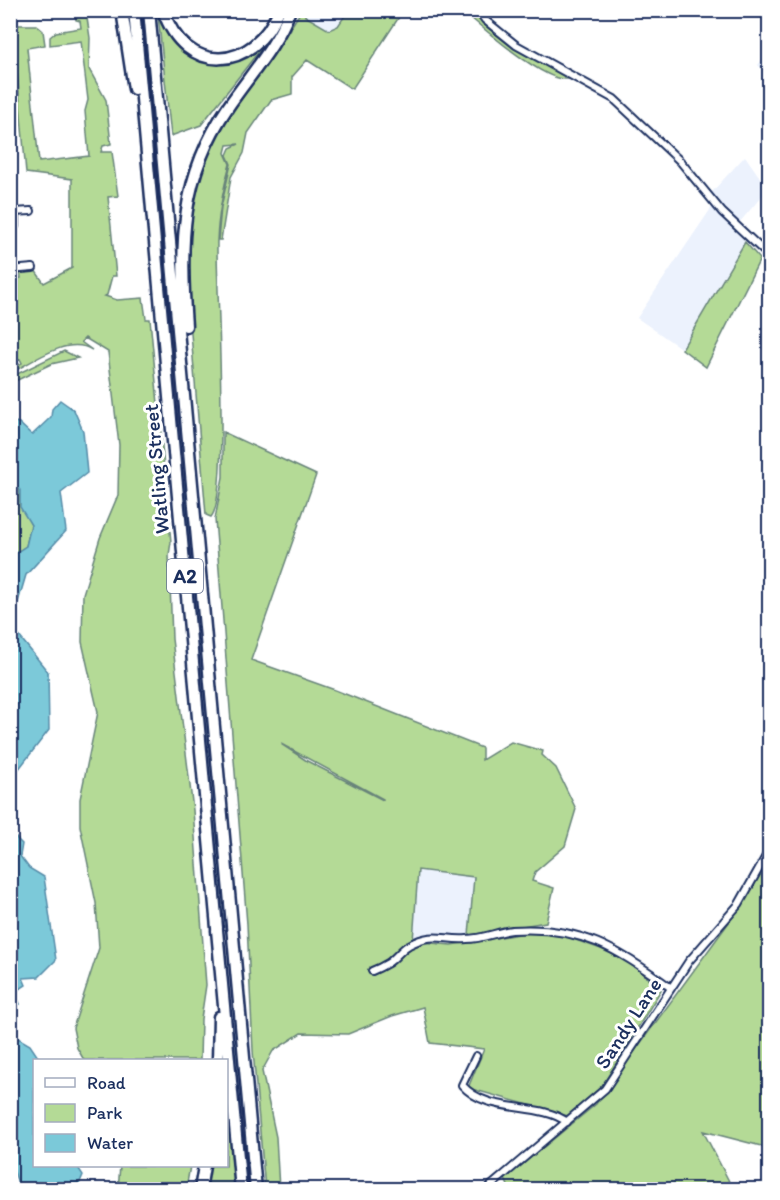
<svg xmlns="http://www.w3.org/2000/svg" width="780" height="1200" viewBox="0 0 780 1200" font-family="Itim,sans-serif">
<rect width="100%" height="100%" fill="#fff"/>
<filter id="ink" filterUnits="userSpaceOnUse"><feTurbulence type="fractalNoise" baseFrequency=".0167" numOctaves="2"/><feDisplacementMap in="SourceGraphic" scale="12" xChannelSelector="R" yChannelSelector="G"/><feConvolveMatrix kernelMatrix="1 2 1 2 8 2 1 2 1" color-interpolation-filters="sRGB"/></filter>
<g filter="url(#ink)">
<path fill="#ecf2fd" d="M304,11H348L339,25L330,30L324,29L301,14Z
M769,49V77L758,65Z
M745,156L768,189L739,223L711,193Z
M712,207L745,241L682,349L637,318Z
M418,870L474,877L469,935L432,934L413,940Z"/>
<path fill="#b4da96" stroke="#68847a" stroke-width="1.5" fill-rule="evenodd" d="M75,11H86L90,38L89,69L106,100L111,144L103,146L101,152H112L118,196L108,197L116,276H112L107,295L105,296L117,300L143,298L146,319H150L171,542L169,555L172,639L193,810L206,985L201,1019L200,1060H84L77,1048L73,1028L99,948L96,903L80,826V799L98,712L82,642L83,594L100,538L118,495L119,445L108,352L85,338L81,342L92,350C68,335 32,362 11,373V369L22,363L20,359L11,364L10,279L21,278L20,271L35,270L44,283L72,268V179L26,173L13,25H36L43,31L45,45L27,48L39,162L89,156L85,111L88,100L81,41L50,45V37L56,32L81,28L80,21L76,20Z
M301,11H305V16L329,30L338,26L348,11H403L352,89L307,60L292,77V94L271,100L248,133L244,153L231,177L221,240H218L221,207L231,164L227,155L230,148L239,144L227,145L225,153L230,164C223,190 218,214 217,241C216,284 230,497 211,517L206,515L188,297L187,215L214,134L284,38Z
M463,11H471L494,30L570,78C551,88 479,25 463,11Z
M158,15C163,24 167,37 174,44C201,73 234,66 263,46L201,125L171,136Z
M745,242L760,259L706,367L682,349Z
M64,351L78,358L51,364L11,383V377Z
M223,432L316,475L251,660L335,690L482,748V760L511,742L543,751L542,755L556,768L576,809L565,846L535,872L532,881L554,888L546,922L469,935L474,877L418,870L413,941L451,945L526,933H556L601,949L631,963L661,990L602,1086L568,1116L468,1088L484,1049L430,1043L423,1007L392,1016L348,1034L301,1033L273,1051L262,1071L276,1137L279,1189H265L253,1051L247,924L215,519L223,477ZM281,744L383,799V800L307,761Z
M11,481L20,490V502L31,525L26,546L11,556Z
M769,858V1148L703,1131L733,1189L510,1190L505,1179L596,1104L735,914Z
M227,1093L235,1189L207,1190L210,1166H226Z
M120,1166H190L186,1189H118Z"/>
<path fill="#7bc9d9" stroke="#558ba8" stroke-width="1.5" d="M60,400L74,410L83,431L87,473L61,493L66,531L26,575L11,626L48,672L49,730L11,779V556L26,546L31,525L20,507V490L11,481V421L19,423L32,435L51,417L52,409Z
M11,833L22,844L20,856L29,868L44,877L56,960L39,977L23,978L26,985L15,992L20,1004H11Z
M11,1034L30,1045L40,1060H34V1166H77L83,1175L77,1189H20L11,1163V1141L14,1132L10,1107Z"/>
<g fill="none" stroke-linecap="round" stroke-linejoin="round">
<g stroke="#1b2f5e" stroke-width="10">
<path id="minor" d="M478,10L485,20L516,45L614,99L680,161L722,212L770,257
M10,21H11
M13,212L31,211
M10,233L15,226V212
M10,270L33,268
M372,971C377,969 383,966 388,963C396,958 401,949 409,945C434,931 444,941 467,939C482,939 497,932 512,930C579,925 619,949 671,988
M476,1056L462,1085C488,1115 539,1101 567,1122
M486,1190L605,1089L689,961L739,904L770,849"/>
</g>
<g stroke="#1b2f5e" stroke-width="15">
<path id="trunk" d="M122,10L134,89
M134,10L217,928
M149,10L256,1190
M163,10C185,77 254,72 279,10
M186,326C180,243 180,177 228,107C249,76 277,46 290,10
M217,930L241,1190
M218,1060L219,1017
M200,1190L204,1166"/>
</g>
<use href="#minor" stroke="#fff" stroke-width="6"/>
<use href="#trunk" stroke="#fff" stroke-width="10"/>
</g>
</g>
<g text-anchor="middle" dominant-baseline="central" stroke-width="6" stroke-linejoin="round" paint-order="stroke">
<rect fill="#fff" stroke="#5f6d8e" stroke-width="1.5" x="167" y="559" width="36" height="34" rx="4.5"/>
<g font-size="20" font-weight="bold" fill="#1b2f5e">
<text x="185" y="576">A2</text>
</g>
<g font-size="21" fill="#1b2f5e" stroke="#fff">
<text transform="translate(156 469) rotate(-95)">Watling Street</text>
<text transform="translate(628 1023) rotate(-57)">Sandy Lane</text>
</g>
</g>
<rect width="780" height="1200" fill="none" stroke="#fff" stroke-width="36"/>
<rect x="18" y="18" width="744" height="1164" fill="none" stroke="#1b2f5e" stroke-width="2" filter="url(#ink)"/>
<rect x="33" y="1059" width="195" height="108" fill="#ffffff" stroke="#a4acbf" stroke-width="1.5"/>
<rect x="45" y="1078" width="30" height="9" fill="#ffffff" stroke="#a4acbf" stroke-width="1.5"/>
<text x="87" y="1089" font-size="18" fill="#1b2f5e">Road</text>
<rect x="45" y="1104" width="30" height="18" fill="#b4da96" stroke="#a4acbf" stroke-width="1.5"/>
<text x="87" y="1119" font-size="18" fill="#1b2f5e">Park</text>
<rect x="45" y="1134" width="30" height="18" fill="#7bc9d9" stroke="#a4acbf" stroke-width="1.5"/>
<text x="87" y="1149" font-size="18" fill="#1b2f5e">Water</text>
</svg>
